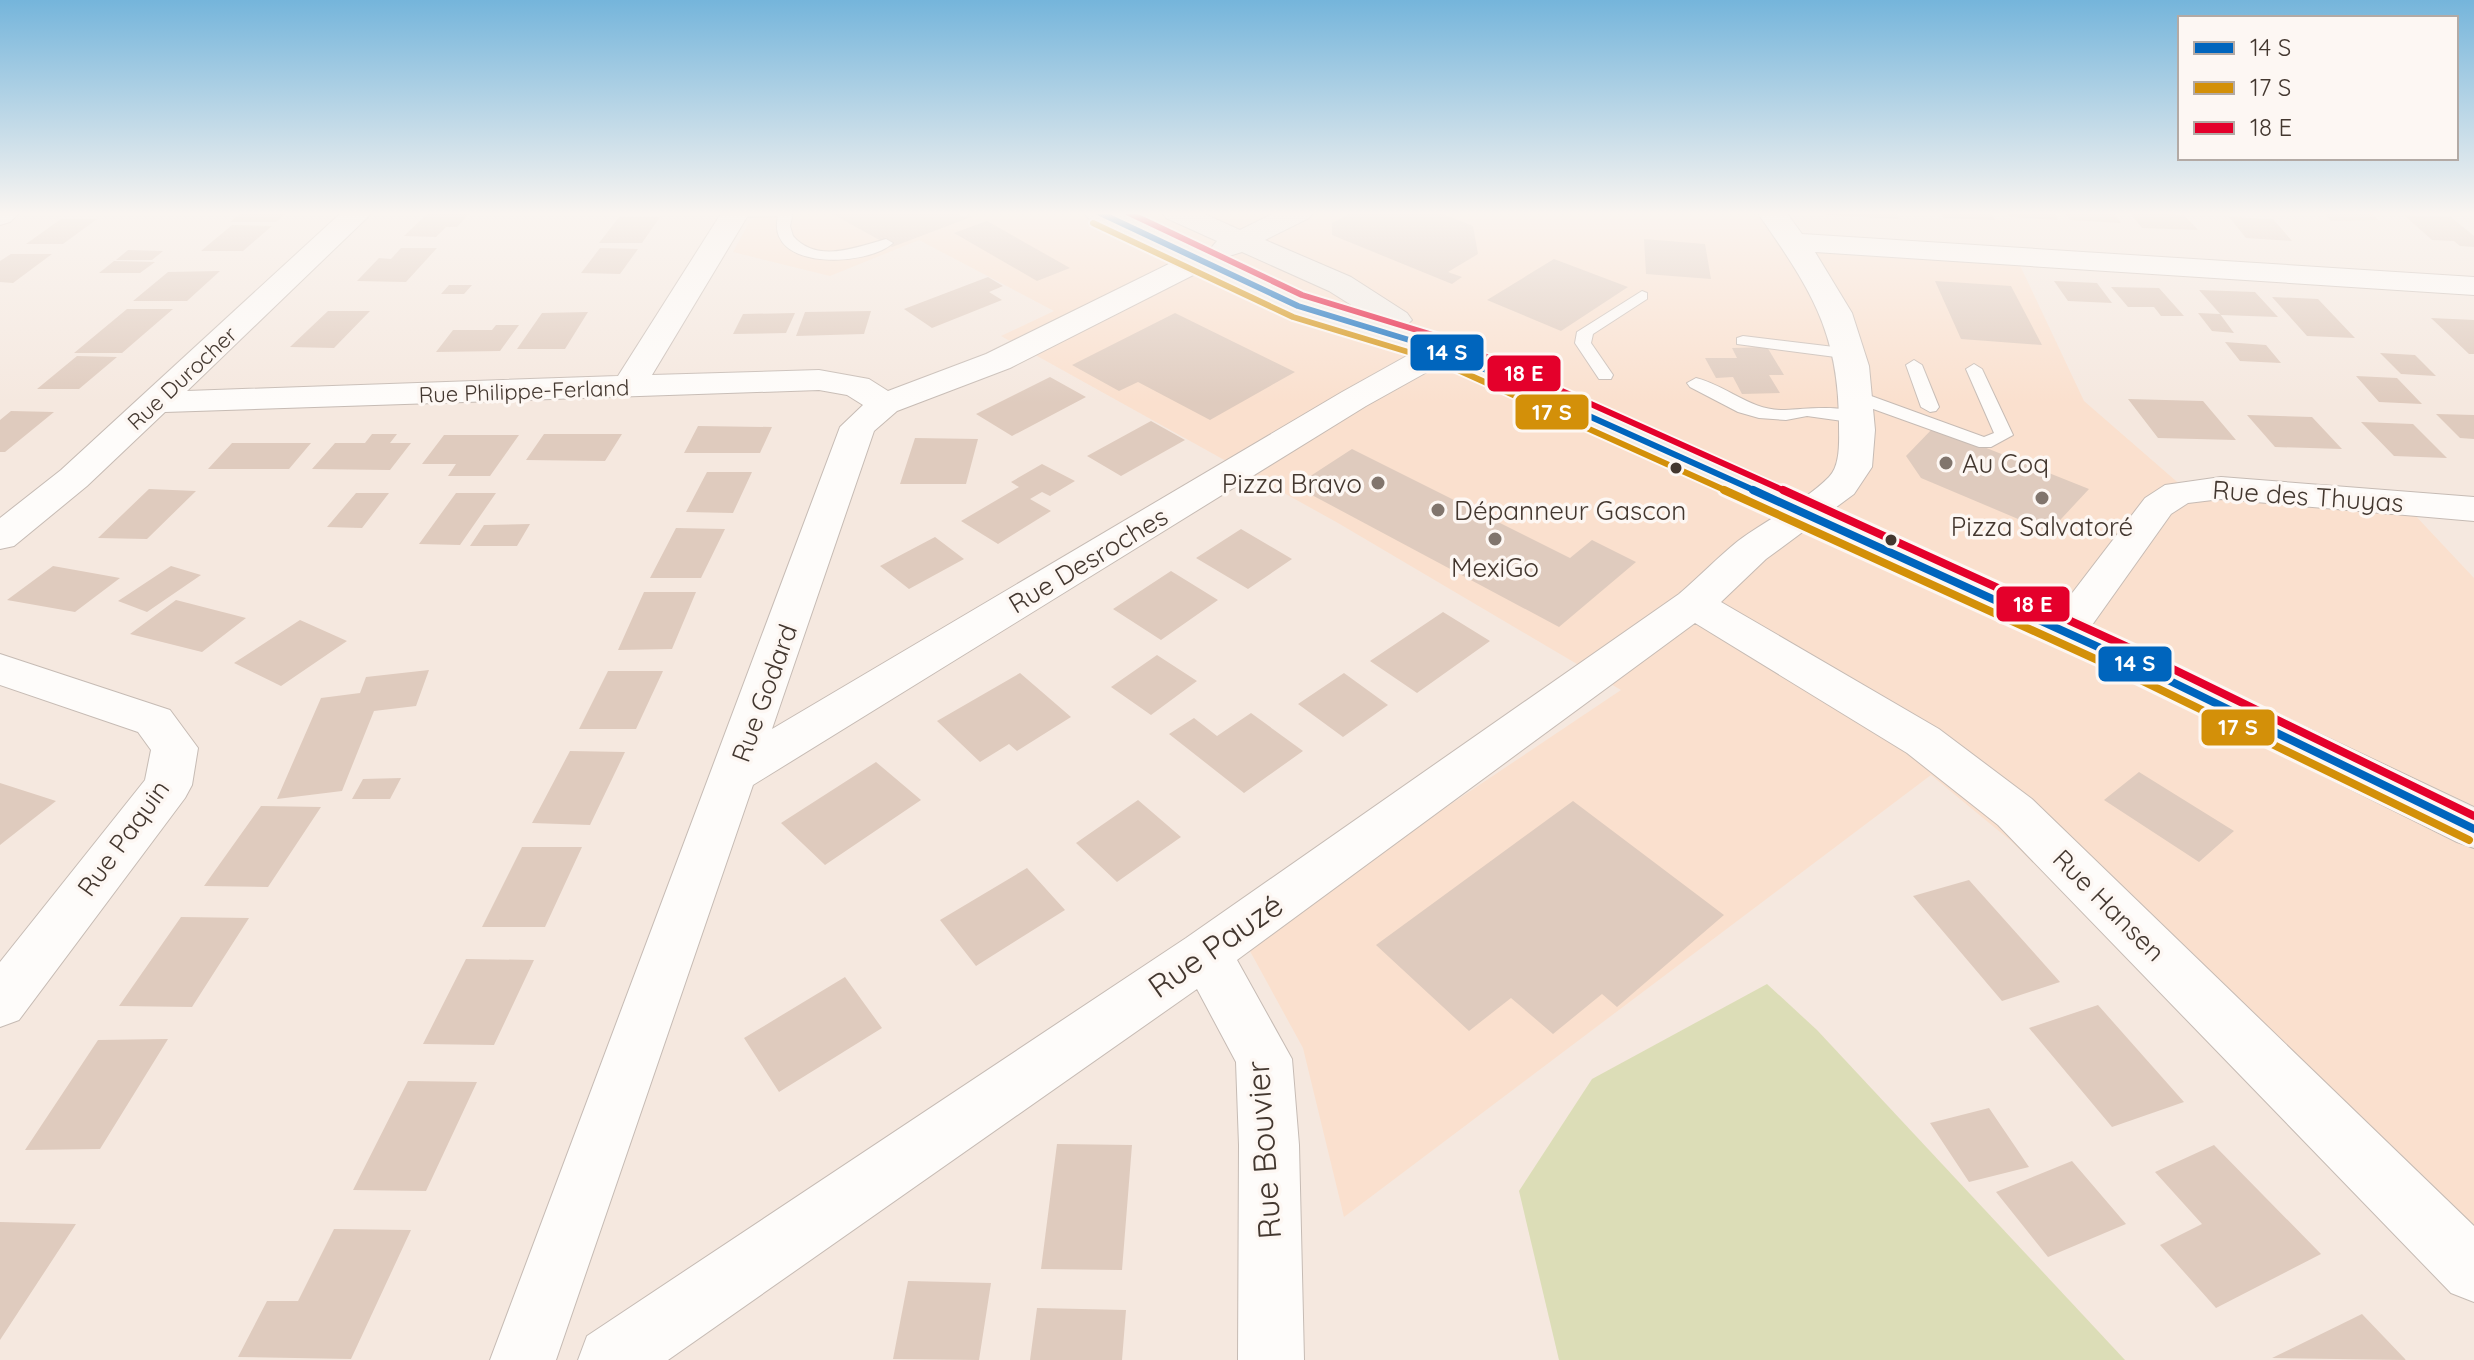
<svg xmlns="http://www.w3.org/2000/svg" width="2474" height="1360" viewBox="0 0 2474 1360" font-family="Quicksand,sans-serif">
<rect width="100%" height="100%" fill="#f5e8df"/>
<path fill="#fae0ce" d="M755,212H1769L1794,242L2017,259L2084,401L2191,494L2412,512L2474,578V1297L2011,841L1931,775L1344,1217L1303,1048L1245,942L1621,690L1338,523L1001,336L1054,311L919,240L830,276L733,252Z"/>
<path fill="#dcddb7" d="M1767,984L1817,1030L2125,1360H1559L1519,1191L1592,1079Z"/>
<path fill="#dfcbbe" d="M242,212H287L276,222H230Z
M829,212H961L971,217L892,247Z
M1353,212H1438L1473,226L1478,254L1448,272L1462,277L1452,284L1332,235V223Z
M1825,212H1896L1899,219L1825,215Z
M1940,212H1990L1995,220L1943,218Z
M2007,212H2054L2058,220L2010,217Z
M2064,212H2113L2121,223L2070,220Z
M2129,212L2184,215L2198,230L2142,228Z
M2323,212H2370L2378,220L2331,221Z
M427,214H469L457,227H446L436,237L404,236Z
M2404,215L2451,217L2474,236V247L2460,246L2454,241L2432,240Z
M619,217H660L642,243H599Z
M2229,217L2273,219L2292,241L2246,238Z
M61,219H97L63,244H26Z
M987,221L1070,268L1037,281L954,233Z
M232,225L272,226L243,251H201Z
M1644,239L1705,244L1711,279L1646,274Z
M401,248H437L406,282L357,281L379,258L391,259Z
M600,248L638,249L620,274L581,273Z
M128,250L163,251L152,260H116Z
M11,254H52L13,283L0,282V261Z
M1554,259L1628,287L1561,331L1487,300Z
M114,261L155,262L140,273H99Z
M220,271L187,301H133L168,272Z
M988,277L1003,286L989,292L1002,300L932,328L904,309Z
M1935,281L2011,286L2042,345L1961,339Z
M2054,281L2097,283L2112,303L2068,301Z
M449,285H472L464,294H441Z
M2111,287L2159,288L2184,316H2161L2154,307H2128Z
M2199,290L2255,292L2278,317L2221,315Z
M2272,297L2318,299L2355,338L2307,336Z
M127,309H173L122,353H74Z
M328,311H370L334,348L290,347Z
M871,311L864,334L796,336L805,312Z
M588,312L565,349H517L542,313Z
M795,313L786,333L733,334L743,314Z
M1175,313L1295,372L1210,420L1138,382L1119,391L1072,365Z
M2198,313L2220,314L2234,333L2212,331Z
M2431,318L2474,320V354H2469Z
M496,325H519L500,351L436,352L453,330H492Z
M2225,342L2266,345L2281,363L2240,361Z
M1767,347L1784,375H1769L1780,393L1742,394L1733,377L1716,378L1705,358H1737L1732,348Z
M2380,353L2415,355L2436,376L2401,374Z
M77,356L117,357L79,389H37Z
M2356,376L2397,378L2422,404L2379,402Z
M1050,377L1086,397L1012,436L976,414Z
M2128,399L2203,401L2236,440L2158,438Z
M11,411L54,412L5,452H0V420Z
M2436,414L2474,415V439L2460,438Z
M2247,415L2312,417L2342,449L2275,447Z
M1151,421L1185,440L1121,476L1087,456Z
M2361,422L2413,424L2447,458L2394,456Z
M698,426L772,427L760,453H684Z
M1934,427L2089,489L2049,532L1921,478L1906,456Z
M372,434H397L390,443H411L390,470L312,469L335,443H365Z
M544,434H622L605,461L526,460Z
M444,435H519L490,476H448L456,464H422Z
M915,438L978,439L966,484H900Z
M232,443H311L289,469H208Z
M1352,449L1570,558L1592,540L1636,562L1559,627L1295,486Z
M1042,464L1075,481L1050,496L1042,492L1030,499L1051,511L998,544L961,521L1019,487L1011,482Z
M707,472H752L733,513L686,512Z
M149,489L196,491L147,539L98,538Z
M356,493H389L362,528L327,527Z
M456,493H496L460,545L419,544Z
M530,524L517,546H470L484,525Z
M676,528L725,529L701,578H650Z
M1241,529L1292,559L1248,589L1196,558Z
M935,537L964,559L909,589L880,566Z
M53,566L120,578L75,612L7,600Z
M171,566L201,575L147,612L118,601Z
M1171,571L1218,600L1161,640L1113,609Z
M644,592H696L672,649L618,650Z
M176,600L246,618L202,652L130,634Z
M1443,612L1490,641L1417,693L1370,661Z
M300,620L347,641L281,686L234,663Z
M1157,655L1197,681L1151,715L1111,687Z
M429,670L416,706L374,711L342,791L277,799L321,698L360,693L366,677Z
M608,671H663L636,729H579Z
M1020,673L1071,717L1017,751L1009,744L980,762L937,721Z
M1344,673L1388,705L1343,737L1298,704Z
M1251,713L1303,751L1244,793L1169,734L1194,718L1217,736Z
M570,751L625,752L590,825L532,823Z
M876,762L921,800L825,865L781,823Z
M2139,772L2234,831L2199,862L2104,800Z
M401,778L390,799H352L363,779Z
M0,783L56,801L0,845Z
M1138,800L1181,837L1117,882L1076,843Z
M1573,801L1724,915L1617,1007L1602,994L1553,1034L1511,998L1469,1031L1376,945Z
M261,806L321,807L268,887L204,886Z
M522,847H582L545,927H482Z
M1027,868L1065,910L976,966L940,920Z
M1969,880L2060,982L2002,1001L1913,896Z
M181,917L249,918L192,1007L119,1006Z
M466,959L534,960L494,1045L423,1044Z
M845,977L882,1028L779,1092L744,1038Z
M2098,1005L2184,1102L2112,1127L2029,1028Z
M168,1039L100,1149L25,1150L98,1040Z
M408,1081L477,1082L426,1191L353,1190Z
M1989,1108L2029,1167L1969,1182L1930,1123Z
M1057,1144L1132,1145L1122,1270L1041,1269Z
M2214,1145L2321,1254L2216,1308L2160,1245L2202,1224L2155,1172Z
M2072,1161L2126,1224L2048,1257L1996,1192Z
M0,1222L76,1224L0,1340Z
M334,1229L411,1230L351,1359L238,1357L267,1301H298Z
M908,1281L991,1283L979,1360L893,1359Z
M1037,1308L1126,1310L1122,1360H1030Z
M2362,1314L2406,1360L2272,1358Z"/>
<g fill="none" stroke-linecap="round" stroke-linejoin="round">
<g stroke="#c6bbb4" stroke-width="2">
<path id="lane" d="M730,212H793L790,226L793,236C817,264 857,247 886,239L893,243C867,267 765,271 778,216L736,217Z
M957,212H972L963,217Z
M1642,291L1647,293V299L1593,334L1591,343L1613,375L1611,379H1599L1575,343L1577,332Z
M1743,336L1851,349L1859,354L1851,359L1737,344V338Z
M1914,360L1922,365L1939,407L1936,411L1930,412L1921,407L1906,365Z
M1974,364L1982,369L2013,435L1991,447H1979L1851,401L1848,397L1851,393H1863L1984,437L1994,433L1966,369Z
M1696,378C1728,386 1750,411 1785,410C1806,409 1850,403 1866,418L1857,423L1807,416L1786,420L1759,418L1738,412L1690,387L1687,383Z"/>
</g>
<g stroke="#c6bbb4" stroke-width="2">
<path id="street" d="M0,212H20L10,222L0,225Z
M342,212H373L187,391L618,376L722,212H750L652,375L819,370L869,379L888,391L986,354L1189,254L1200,251L1211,254L1215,260L1211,266L1010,368L897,411L874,431L772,729L1342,392L1430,343L1442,340L1454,343L1458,350L1454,357L1366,406L753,785L556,1360H490L840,427L863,405L847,395L819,390L165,412L87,486L14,546L0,549V518L61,470Z
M1757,212H1786L1802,234L2474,277V295L1815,252L1852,313L1869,366L1875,430L1872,467L1854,494L1766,559L1721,602L1939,729L2032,799L2474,1226V1302L2451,1293L1998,825L1907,753L1695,623L1237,960L1292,1059L1299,1145L1304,1360H1238L1239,1145L1236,1062L1197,989L668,1360H578L587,1336L1186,938L1679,594C1699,577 1718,557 1738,541C1767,519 1803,503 1829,477C1841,465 1839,440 1839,424C1839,330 1809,287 1757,212Z
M2221,477L2474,497V521L2221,499L2188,503L2171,514L2080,642L2065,646L2050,642L2044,632L2050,622L2145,498L2165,485Z
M0,654L170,710L198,748L192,785L185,798L19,1020L0,1027V962L145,780L151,750L138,732L0,685Z"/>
</g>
<g stroke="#c6bbb4" stroke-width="2">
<path id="secondary" d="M1084,212H1121L1309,299L1372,318L1329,291L1242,252L1226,257L1216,254L1211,248L1217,241L1166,218L1162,212H1200L1240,230L1276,212H1313L1309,218L1265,240L1351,277L1407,313L1412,320L1403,328L1454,343L2144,651L2474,807V848L2457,842L2114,671L1551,411L1430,357L1287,313L1088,218Z"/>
</g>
<use href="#lane" fill="#fefcfa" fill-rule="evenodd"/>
<use href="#street" fill="#fefcfa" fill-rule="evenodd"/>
<use href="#secondary" fill="#f2eee9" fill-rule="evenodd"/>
<g stroke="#fdf7f3" stroke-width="10">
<path id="bus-1-far1" d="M1098,212L1298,306L1442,350L1758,492"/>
</g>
<g stroke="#fdf7f3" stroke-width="14">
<path id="bus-1" d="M1753,490L2129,661L2474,829"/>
</g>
<g stroke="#fdf7f3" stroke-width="10">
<path id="bus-2-far1" d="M1093,223L1293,317L1438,361L1729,492"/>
</g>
<g stroke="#fdf7f3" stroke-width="14">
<path id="bus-2" d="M1724,490L2124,672L2469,840"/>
</g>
<g stroke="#fdf7f3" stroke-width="10">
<path id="bus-3-far1" d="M1127,212L1302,295L1446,339L1787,492"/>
</g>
<g stroke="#fdf7f3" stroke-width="14">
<path id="bus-3" d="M1783,490L2134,650L2474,816"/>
</g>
<use href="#bus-1-far1" stroke="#0065bd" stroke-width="6"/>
<use href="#bus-1" stroke="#0065bd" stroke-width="8"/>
<use href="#bus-2-far1" stroke="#d39009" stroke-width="6"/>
<use href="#bus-2" stroke="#d39009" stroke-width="8"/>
<use href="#bus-3-far1" stroke="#e4002b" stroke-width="6"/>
<use href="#bus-3" stroke="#e4002b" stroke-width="8"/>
</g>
<linearGradient id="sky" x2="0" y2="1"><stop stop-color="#75b5db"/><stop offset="0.53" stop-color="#faf5f1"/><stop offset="1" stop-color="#faf5f1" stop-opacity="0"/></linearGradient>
<rect width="2474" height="403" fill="url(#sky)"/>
<g fill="#81756d" stroke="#fdf7f3" stroke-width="3">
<circle cx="1946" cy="463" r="8"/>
<circle cx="1378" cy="483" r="8"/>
<circle cx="2042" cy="498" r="8"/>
<circle cx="1438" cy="510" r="8"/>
<circle cx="1495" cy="539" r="8"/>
</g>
<g fill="#43372f" stroke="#fdf7f3" stroke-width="3">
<circle cx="1676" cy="468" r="7"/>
<circle cx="1891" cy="540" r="7"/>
</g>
<g text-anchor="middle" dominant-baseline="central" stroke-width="7" stroke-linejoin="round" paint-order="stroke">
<g font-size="22" fill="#43372f" stroke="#fdf7f3">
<text transform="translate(182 378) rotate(-43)">Rue Durocher</text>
<text transform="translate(524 391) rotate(-2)">Rue Philippe-Ferland</text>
</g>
<g font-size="26" fill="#43372f" stroke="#fdf7f3" text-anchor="start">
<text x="1962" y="463">Au Coq</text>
<text x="1362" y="483" text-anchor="end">Pizza Bravo</text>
<text x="1454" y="510">Dépanneur Gascon</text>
<text x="2042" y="526" text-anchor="middle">Pizza Salvatoré</text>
<text x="1495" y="567" text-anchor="middle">MexiGo</text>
</g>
<g font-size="26" fill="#43372f" stroke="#fdf7f3">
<text transform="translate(2308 496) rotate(4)">Rue des Thuyas</text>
<text transform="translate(1088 560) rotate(-31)">Rue Desroches</text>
<text transform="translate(764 693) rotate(-70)">Rue Godard</text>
<text transform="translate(123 838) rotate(-54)">Rue Paquin</text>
<text transform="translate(2109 905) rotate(45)">Rue Hansen</text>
</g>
<g font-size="32" fill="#43372f" stroke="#fdf7f3">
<text transform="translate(1215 945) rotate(-35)">Rue Pauzé</text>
<text transform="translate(1263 1150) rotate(-94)">Rue Bouvier</text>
</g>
</g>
<g stroke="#fdf7f3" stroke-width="3">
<rect x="1409" y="333" width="76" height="39" rx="8" fill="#0065bd"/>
<rect x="1486" y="354" width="76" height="39" rx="8" fill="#e4002b"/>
<rect x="1514" y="393" width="76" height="38" rx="8" fill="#d39009"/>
<rect x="1995" y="585" width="76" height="38" rx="8" fill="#e4002b"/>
<rect x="2097" y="645" width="76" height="38" rx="8" fill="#0065bd"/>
<rect x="2200" y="708" width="76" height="39" rx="8" fill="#d39009"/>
</g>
<g font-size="22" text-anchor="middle" font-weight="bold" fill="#fff">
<text x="1447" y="360">14 S</text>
<text x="1524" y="381">18 E</text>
<text x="1552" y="420">17 S</text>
<text x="2033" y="612">18 E</text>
<text x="2135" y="671">14 S</text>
<text x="2238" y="735">17 S</text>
</g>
<rect x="2178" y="16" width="280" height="144" fill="#fdf7f3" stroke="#b3aaa5" stroke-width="2"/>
<rect x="2194" y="42" width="40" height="12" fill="#0065bd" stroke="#b3aaa5" stroke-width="2"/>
<text x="2250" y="56" font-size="24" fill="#43372f">14 S</text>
<rect x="2194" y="82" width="40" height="12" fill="#d39009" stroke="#b3aaa5" stroke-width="2"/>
<text x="2250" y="96" font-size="24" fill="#43372f">17 S</text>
<rect x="2194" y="122" width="40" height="12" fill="#e4002b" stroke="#b3aaa5" stroke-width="2"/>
<text x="2250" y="136" font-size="24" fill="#43372f">18 E</text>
</svg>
